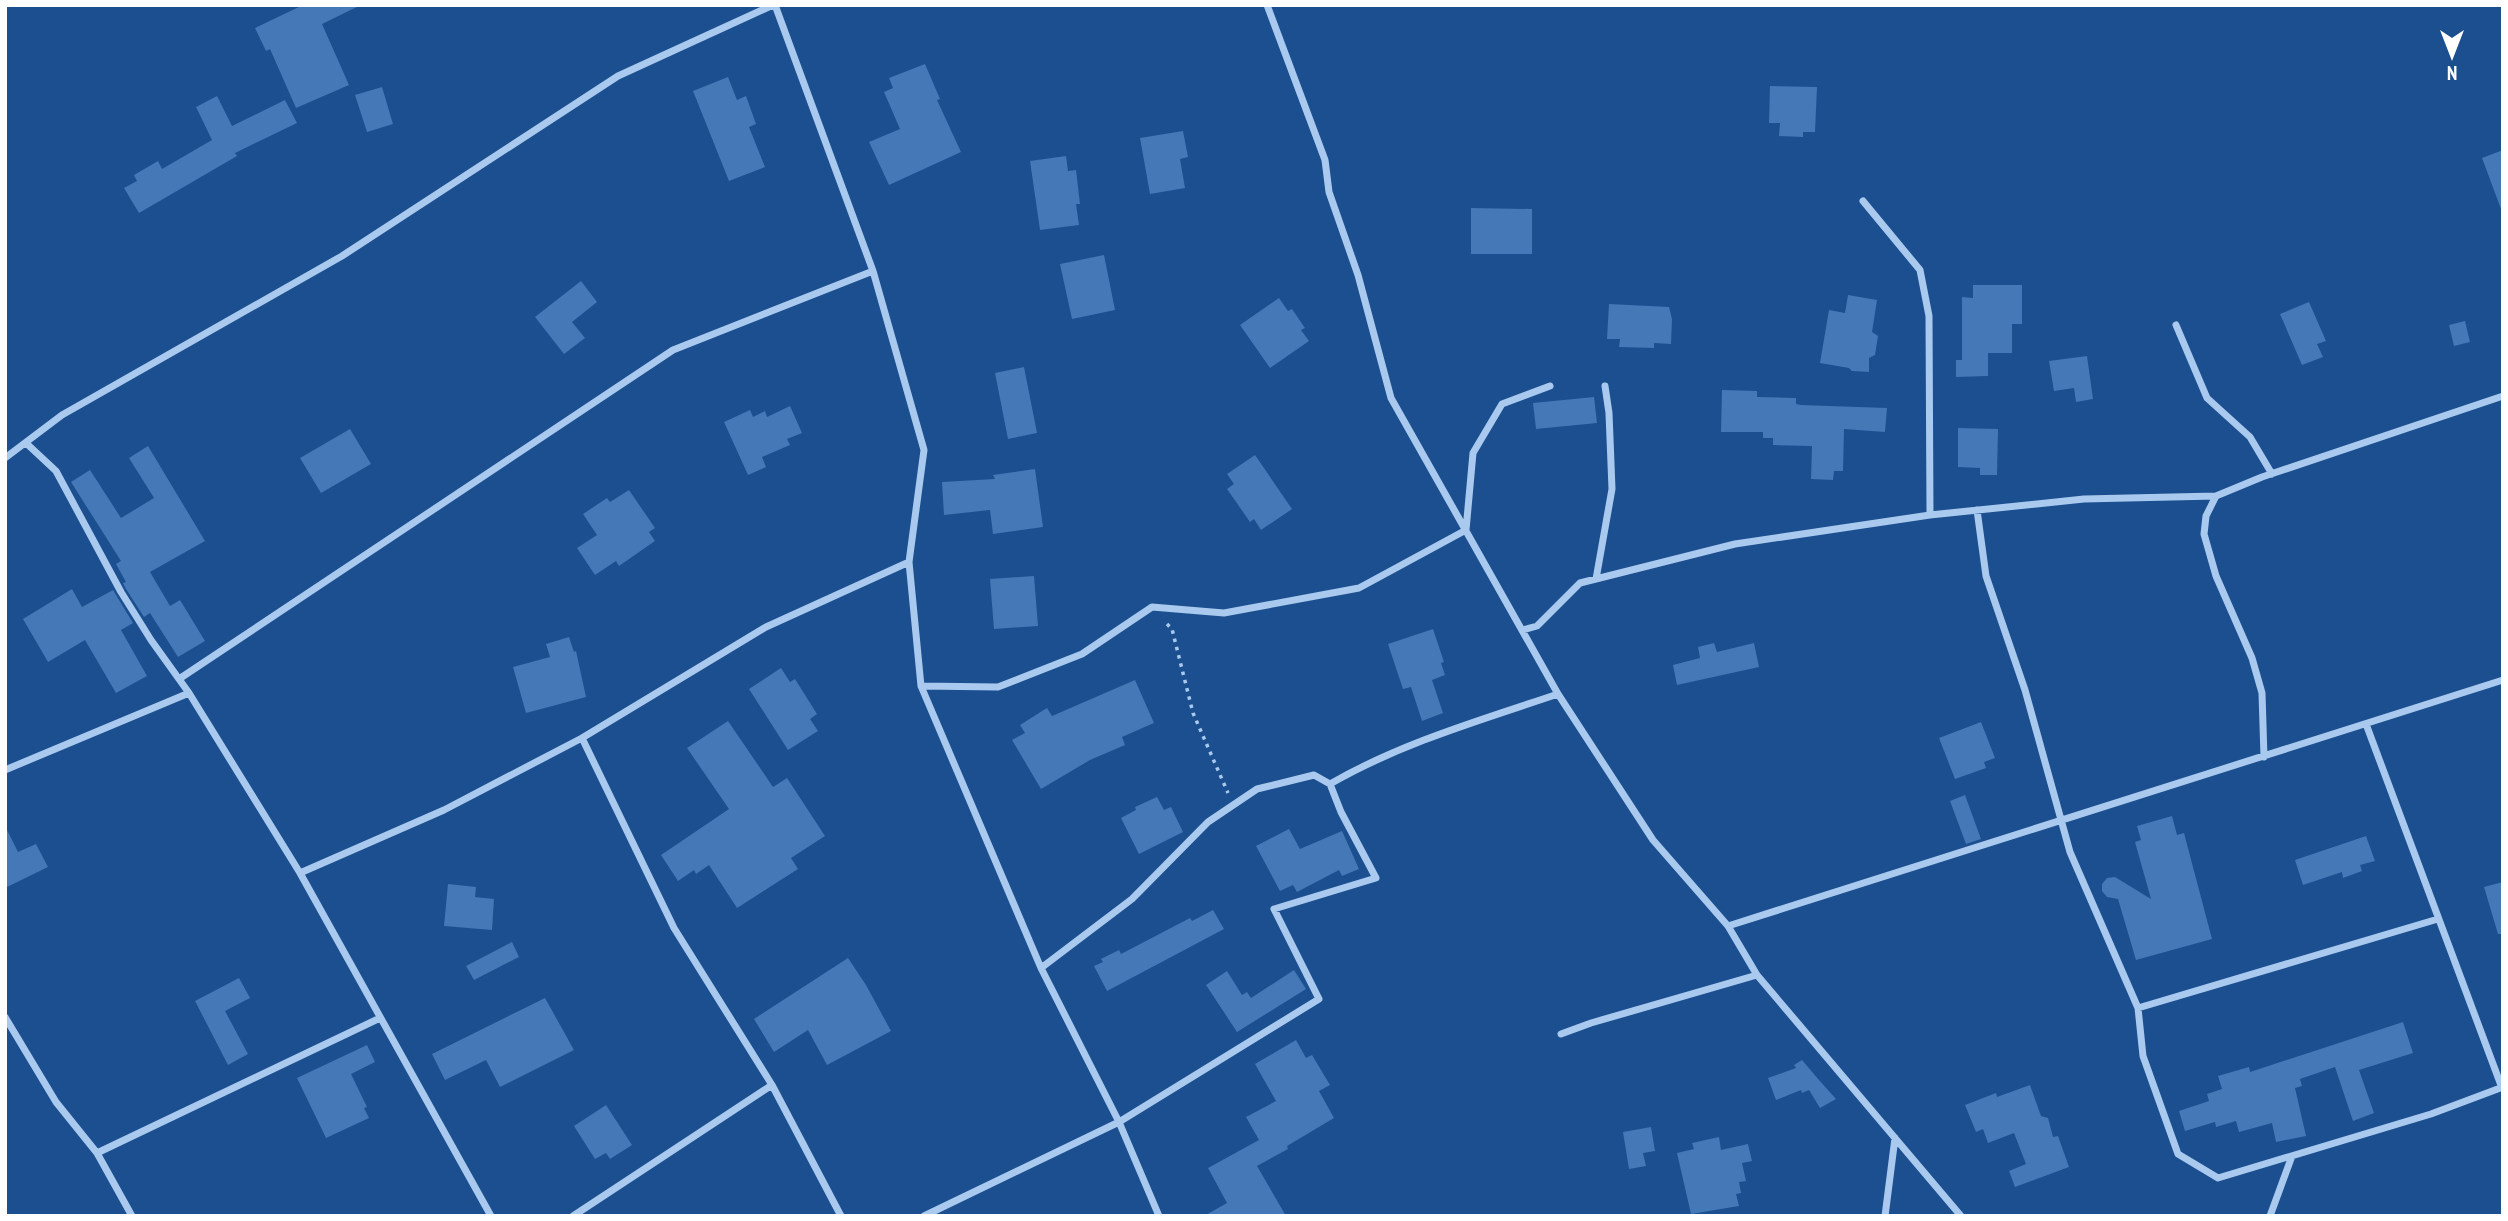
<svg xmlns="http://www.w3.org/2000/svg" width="2508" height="1221" viewBox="0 0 2508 1221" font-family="'PT Sans Narrow',sans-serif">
<rect width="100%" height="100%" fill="#1b4f8f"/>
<path fill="#4478b7" d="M303,5H361L322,24L349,85L296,108L270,49L266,51L255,28Z
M925,64L940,99L937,100L961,152L889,185L869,142L900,129L884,92L893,88L889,78Z
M728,77L737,100L746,96L756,124L749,127L765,167L729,181L693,91Z
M1770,86L1817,87L1815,132H1803V137L1779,136L1780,123H1769Z
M382,87L393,124L367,132L355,95Z
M217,96L232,126L285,100L297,123L235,153L237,156L139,213L124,188L137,181L134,175L158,161L162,169L212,140L196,107Z
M1183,131L1188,157L1180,159L1185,188L1150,194L1140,138Z
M2503,150V209H2501L2482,158Z
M1066,156L1068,171L1076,170L1080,204H1076L1079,225L1040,230L1030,161Z
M1471,208L1532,209V254H1471Z
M1104,255L1115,310L1072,319L1060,264Z
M581,281L597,302L572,322L585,338L564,354L535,317Z
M1973,285H2022V324H2012V353H1988V376L1956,377V360H1962V297L1973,298Z
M1848,295L1877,300L1872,332L1878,336L1875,355L1869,358V372L1852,371L1849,368L1820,363L1829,310L1845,313Z
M1279,298L1288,311L1292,309L1305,328L1301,330L1309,341L1270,368L1240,325Z
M2309,302L2326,341L2317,344L2323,357L2302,365L2280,314Z
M1609,304L1669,307L1672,319L1671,344L1654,343V348L1619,347L1620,339H1607Z
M2465,321L2470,342L2454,346L2449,325Z
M2087,356L2093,399L2076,402L2074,388L2054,391L2049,361Z
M1024,367L1037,433L1008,439L995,373Z
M1722,390L1757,391V397L1796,398V404L1801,405L1887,408L1885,432L1844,429L1843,471H1834L1833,480L1811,479L1812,446L1773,445V438H1763V432H1721Z
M1594,397L1597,423L1536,429L1533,403Z
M790,406L802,433L787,439L790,445L762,457L766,467L748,475L724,422L750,410L753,417L765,411L767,417Z
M1958,428L1998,429L1997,475H1980V468L1958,467Z
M350,429L371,464L321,493L300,458Z
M148,446L205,541L150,572L170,606L180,600L205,641L178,657L150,613L144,617L126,589L123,583L126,582L116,564L121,561L71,482L90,470L121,518L154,498L129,458Z
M1255,455L1292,509L1261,530L1254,519L1250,522L1227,489L1234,484L1227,474Z
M1035,469L1043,527L993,534L990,510L944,515L942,482L995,479L993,475Z
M629,490L655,528L649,532L655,541L619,566L616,561L595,575L577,548L597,535L583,514L607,498L610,502Z
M1034,576L1038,626L994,629L990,579Z
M72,589L82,607L113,590L133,623L121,630L147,676L116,693L85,640L48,662L23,619Z
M1433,629L1444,662L1441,663L1445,675L1432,680L1443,713L1422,721L1411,687L1403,689L1388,644Z
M569,637L574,652L576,651L586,697L526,713L513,667L550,657L546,644Z
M1714,643L1717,652L1754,643L1759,667L1677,685L1673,665L1700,658L1698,647Z
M781,668L790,682L795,679L817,714L810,719L818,731L788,750L749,689Z
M1135,680L1154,723L1122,737L1125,745L1090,760L1041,789L1012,740L1025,733L1020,725L1047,708L1052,716Z
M728,721L773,787L787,778L825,836L791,858L798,869L737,908L709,865L696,874L694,870L678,881L661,855L729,809L687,748Z
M1981,722L1995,758L1984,762L1986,768L1955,779L1939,738Z
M1965,795L1981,839L1966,844L1950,801Z
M1157,797L1164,810L1171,807L1183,832L1139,854L1121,818L1136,810L1135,807Z
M2172,816L2177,835L2184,833L2212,939L2136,960L2118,899L2107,897L2102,891V884L2107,878L2115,877L2151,899L2135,842L2141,840L2137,826Z
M5,826L18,852L36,844L48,867L5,888Z
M1289,829L1300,849L1342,831L1359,869L1342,876L1339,870L1297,892L1293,885L1280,891L1256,846Z
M2366,836L2375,861L2360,865L2362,871L2343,878L2342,872L2303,885L2295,860Z
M2503,882V934H2498L2484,887Z
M448,884L476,887L475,897L494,899L492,930L444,926Z
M1213,910L1224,929L1107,991L1094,966L1103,962L1101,959L1119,950L1121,954L1190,918L1192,921Z
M512,942L519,957L474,980L466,966Z
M848,958L866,985L891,1031L827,1065L808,1030L774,1052L754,1019Z
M1294,970L1306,989L1237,1032L1206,985L1227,971L1242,995L1247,992L1251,998Z
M239,978L250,998L225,1011L248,1054L228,1065L195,1001Z
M545,998L574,1050L500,1087L486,1060L445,1080L432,1054Z
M2403,1022L2413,1053L2359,1070L2374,1113L2353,1121L2335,1067L2300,1079L2302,1086L2295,1088L2306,1136L2276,1142L2272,1123L2239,1132L2236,1121L2216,1127L2215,1122L2185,1131L2179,1111L2209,1101L2207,1094L2222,1089L2218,1076L2249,1067L2250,1072Z
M1296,1040L1306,1058L1312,1055L1330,1085L1319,1091L1334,1118L1287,1146L1288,1149L1257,1166L1286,1216H1204L1227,1203L1208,1168L1259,1140L1246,1117L1276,1101L1255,1064Z
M367,1045L375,1062L351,1074L367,1107L364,1108L369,1118L326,1138L297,1078Z
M1802,1060L1819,1080L1836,1099L1820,1108L1809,1090L1802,1093L1801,1090L1776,1100L1768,1078L1796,1068L1794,1065Z
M2030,1085L2041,1116L2048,1118L2053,1137L2058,1136L2069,1167L2015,1187L2009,1171L2026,1164L2014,1133L1988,1143L1983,1129L1976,1132L1965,1105L1996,1093L1997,1097Z
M606,1105L632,1145L610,1159L606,1153L595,1159L574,1126Z
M1651,1127L1655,1151L1643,1153L1646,1166L1629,1169L1623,1132Z
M1719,1137L1721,1150L1748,1144L1752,1161L1742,1163L1746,1181L1739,1182L1741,1193L1736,1194L1739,1206L1691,1214L1677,1153L1694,1149L1692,1143Z"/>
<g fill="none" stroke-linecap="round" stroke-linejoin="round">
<path stroke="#a9c9ee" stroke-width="3.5" stroke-dasharray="3.5 5" stroke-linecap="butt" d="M1167,624L1172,629L1193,713L1228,793"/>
<path stroke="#a9c9ee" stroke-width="7" d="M775,5L873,271L924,450L909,562L921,686L1041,968L1119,1122L1159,1216
M1267,5L1325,160L1329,192L1358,275L1391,398L1558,694L1653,840L1728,926L1757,975L1961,1216
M1863,201L1920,270L1929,316L1930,515
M2176,325L2207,398L2250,437L2272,474
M26,443L56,471L121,592L151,640L189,693L300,873L491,1216
M5,458L62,415L342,256L618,76L773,5
M1977,510L1986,576L2025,690L2070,852L2138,1008L2143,1056L2178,1154L2218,1178L2431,1114L2503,1087
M1596,579L1612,489L1609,413L1605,386
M1523,630L1537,626L1580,583L1735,544L1930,515L2084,499L2216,496
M179,679L673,350L873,271
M921,686L998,687L1082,654L1152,607L1224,613L1359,588L1466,530L1473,453L1502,404L1550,386
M2366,724L2502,1088
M582,738L674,928L772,1085L841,1216
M2264,757L2262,693L2252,658L2216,576L2204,534L2206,516L2216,496L2262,477L2503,396
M5,770L189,693
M300,873L444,810L582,738L766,627L909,562
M1728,926L2503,680
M1041,968L1132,899L1208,822L1257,789L1314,775L1330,784
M2138,1008L2438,919
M5,1017L56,1102L97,1153L132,1216
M1561,1034L1591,1023L1757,975
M97,1153L380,1018
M573,1216L772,1085
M924,1216L1119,1122L1319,999L1274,909L1376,878L1341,812L1330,784C1401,743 1481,720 1558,694
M1885,1216L1895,1138
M2270,1216L2292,1156"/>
</g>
<rect width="2508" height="1221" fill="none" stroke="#ffffff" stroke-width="14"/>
<g transform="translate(2452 56) rotate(180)" stroke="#1b4f8f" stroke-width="5" paint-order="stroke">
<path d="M0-5L12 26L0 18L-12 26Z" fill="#ffffff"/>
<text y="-10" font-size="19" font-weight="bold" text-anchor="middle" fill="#ffffff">N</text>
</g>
</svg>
